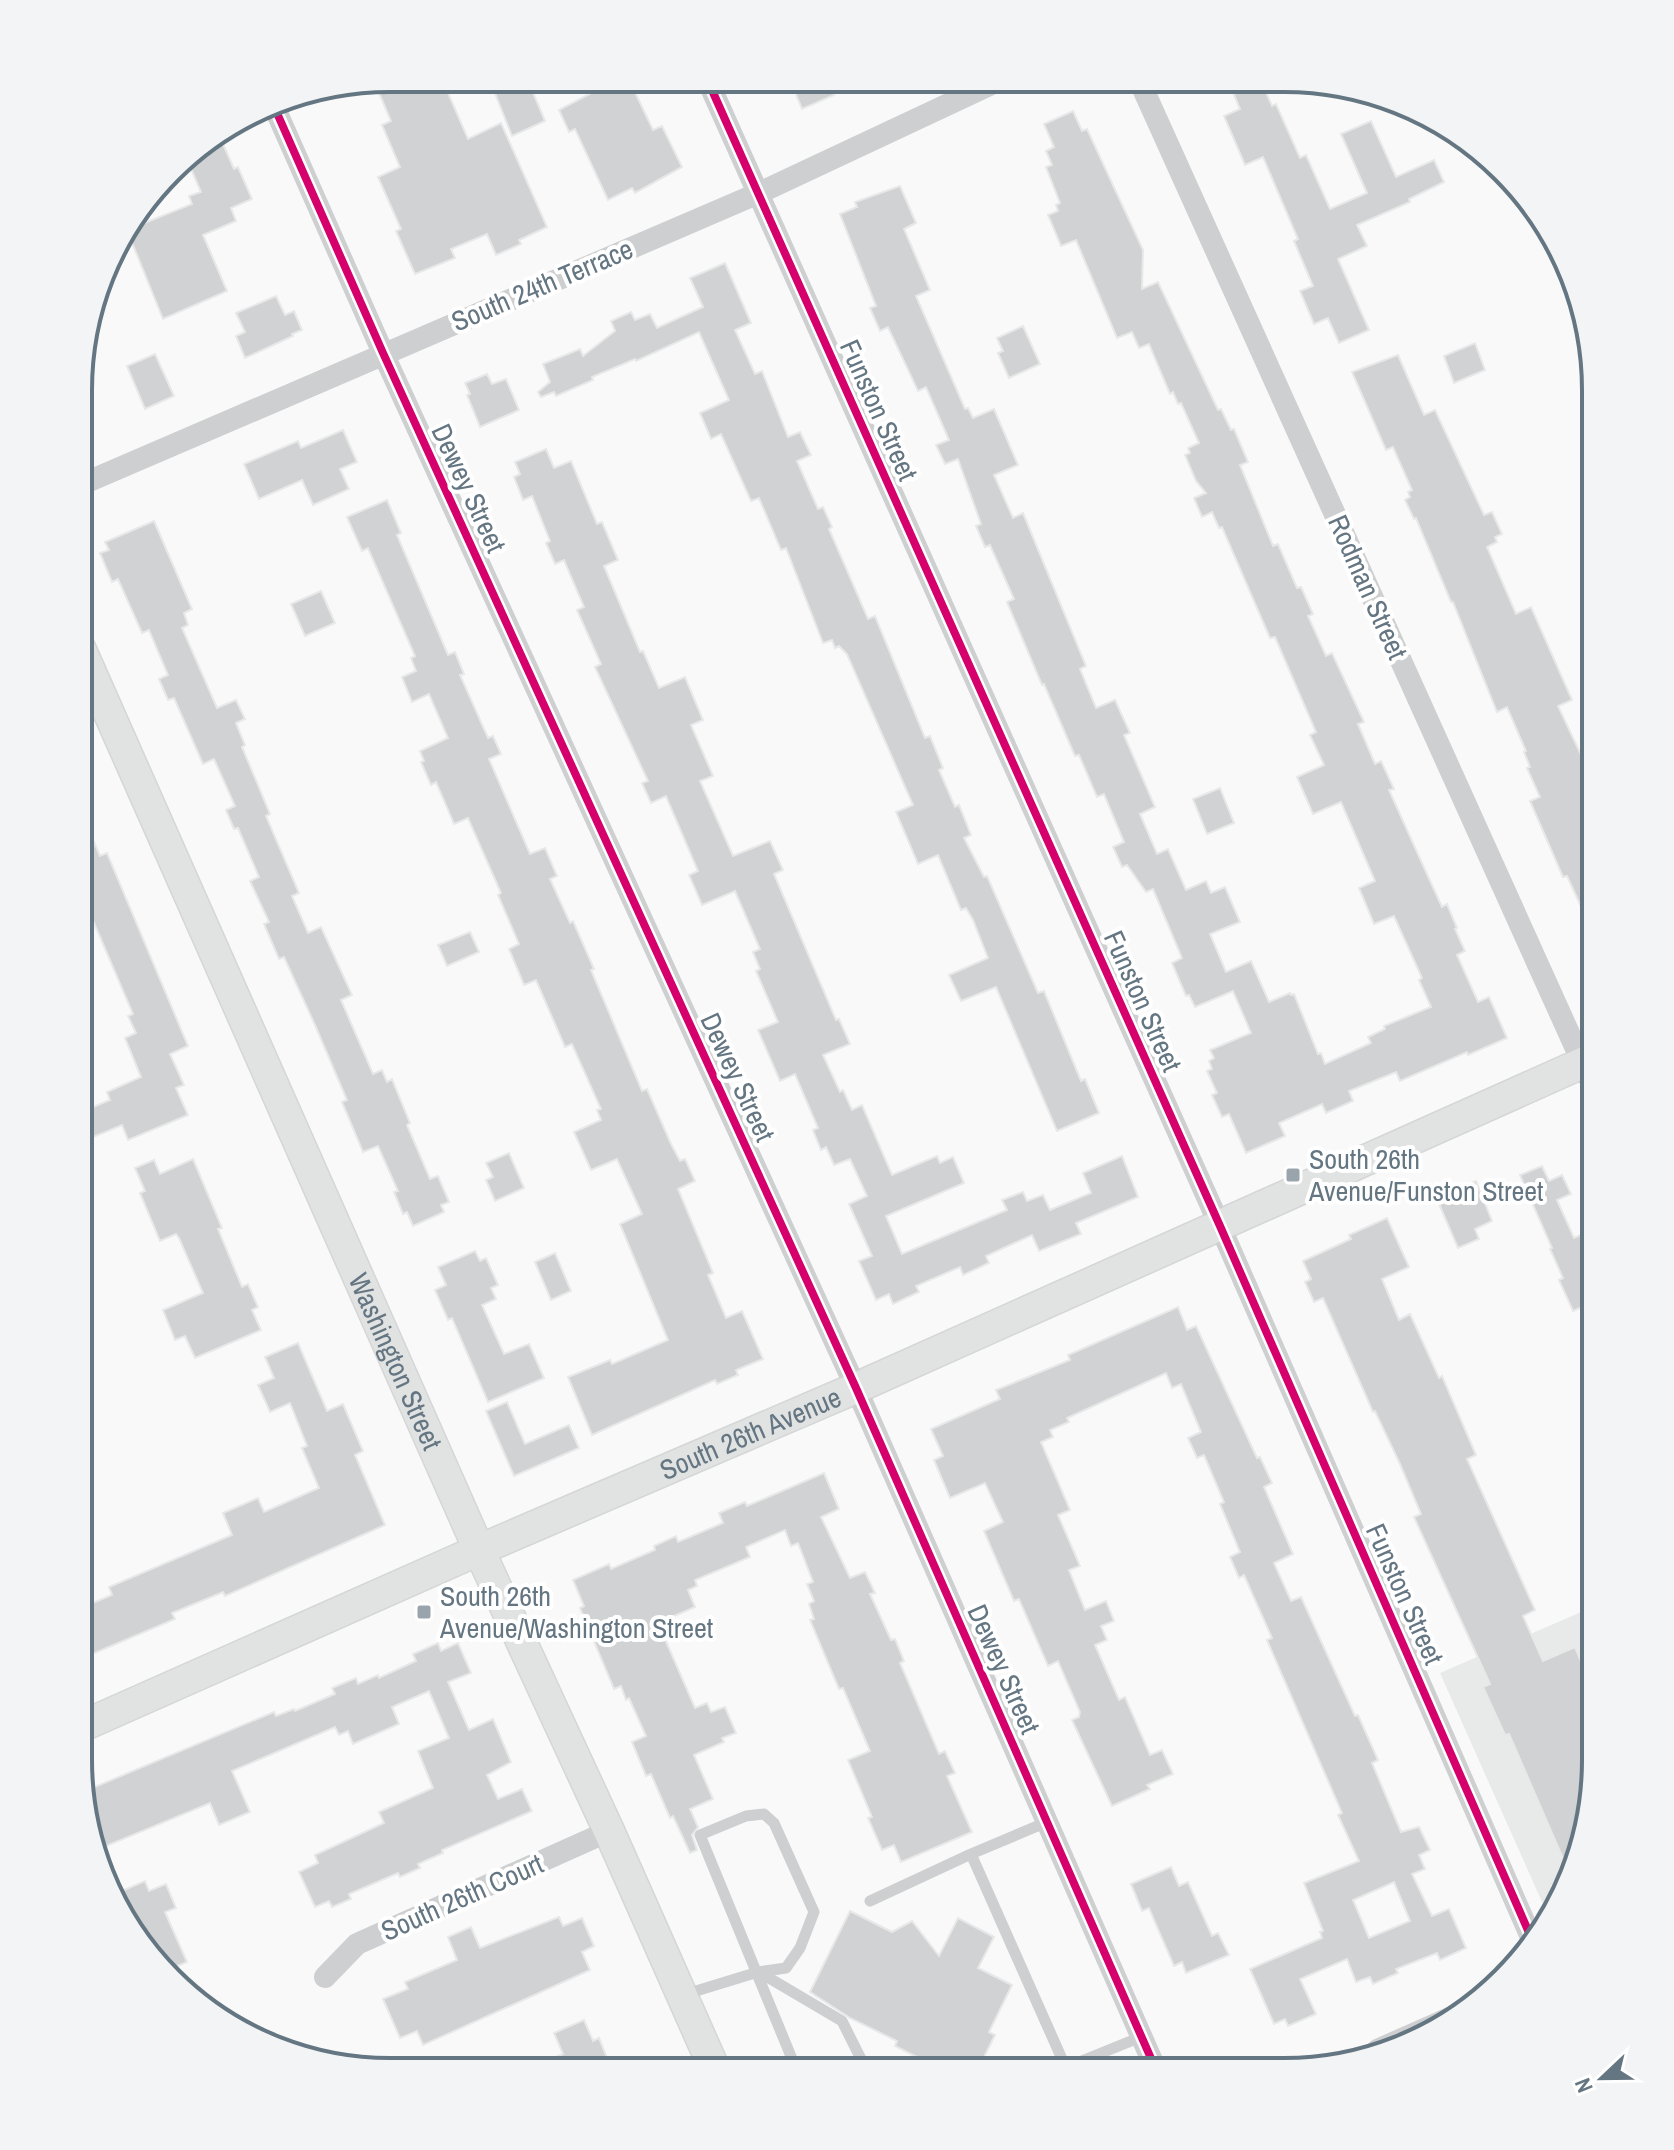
<svg xmlns="http://www.w3.org/2000/svg" width="1674" height="2150" viewBox="0 0 1674 2150" font-family="'Archivo Narrow',sans-serif">
<rect width="100%" height="100%" fill="#f9f9f9"/>
<path fill="#e8e9e9" d="M1595,1606V1781L1579,1861L1550,1920L1440,1673Z"/>
<path fill="#d0d2d3" stroke="#e8e8e8" stroke-width="2" fill-rule="evenodd" d="M390,78H422L425,86L442,79L468,139L501,123L547,227L519,240L521,244L496,255L487,234L451,249L455,258L415,274L396,231L401,229L378,177L400,167L382,125L391,121L374,81Z
M489,78H527L545,121L512,136Z
M618,79H624L629,89L633,88L653,130L662,126L682,167L635,193L632,188L608,200L575,129L569,132L559,110Z
M790,79H828L834,95L802,109Z
M1228,80L1261,81L1272,106L1276,104L1300,158L1306,155L1330,209L1367,193L1341,134L1371,121L1396,177L1434,160L1444,182L1409,199L1410,202L1357,225L1367,246L1338,259L1369,330L1339,343L1328,318L1314,324L1300,291L1313,286L1294,241L1298,239L1263,157L1245,165L1224,116L1240,109Z
M1073,111L1082,131L1087,129L1143,250L1142,289L1158,282L1218,410L1221,409L1231,430L1234,429L1248,462L1240,465L1273,546L1278,544L1297,588L1301,587L1313,614L1308,616L1326,656L1332,653L1364,722L1358,724L1375,764L1381,761L1394,789L1389,790L1421,861L1442,907L1447,904L1457,928L1455,929L1465,951L1457,955L1478,1002L1489,997L1507,1038L1468,1055L1467,1052L1400,1081L1396,1072L1349,1091L1353,1101L1326,1113L1322,1104L1279,1123L1285,1136L1246,1153L1229,1114L1222,1117L1212,1095L1217,1093L1207,1071L1212,1069L1209,1061L1214,1058L1210,1050L1251,1033L1233,991L1195,1007L1189,995L1186,996L1172,963L1182,958L1153,889L1146,892L1127,865L1122,867L1113,847L1124,842L1104,794L1097,797L1079,755L1075,756L1044,684L1042,685L1007,602L1014,599L990,545L985,547L976,526L981,524L958,459L945,464L936,445L949,440L926,387L918,391L888,327L880,331L870,308L876,306L840,214L857,207L855,202L900,186L916,223L904,229L930,290L916,296L965,409L968,408L973,418L994,409L1018,465L994,475L1013,518L1023,513L1086,666L1080,669L1096,708L1115,700L1130,733L1124,735L1155,807L1140,814L1157,854L1168,849L1186,890L1206,881L1211,893L1225,887L1240,922L1210,934L1226,972L1251,961L1269,1002L1290,993L1291,995L1294,994L1318,1054L1321,1053L1325,1064L1371,1043L1368,1037L1385,1029L1384,1026L1431,1007L1419,980L1422,978L1394,916L1374,924L1359,888L1375,881L1341,802L1313,814L1297,777L1324,765L1310,735L1316,732L1275,637L1270,638L1222,527L1219,528L1212,512L1202,517L1194,498L1206,493L1196,481L1185,455L1190,453L1188,448L1199,443L1181,403L1178,404L1173,392L1170,394L1149,344L1139,348L1132,332L1117,338L1076,240L1061,246L1048,215L1058,211L1056,205L1060,203L1046,167L1052,165L1046,151L1054,147L1044,124Z
M219,135L234,169L238,167L252,199L231,208L236,221L203,235L227,291L163,319L127,230L192,204L189,196L201,192L185,155Z
M725,263L751,323L735,330L755,374L762,371L788,437L800,432L811,455L797,461L818,509L823,507L832,527L829,529L868,619L875,616L925,738L930,736L943,768L939,770L955,807L959,805L971,835L964,838L984,877L987,876L1038,993L1044,991L1081,1081L1085,1079L1099,1113L1057,1131L996,987L961,1001L949,975L988,958L973,920L966,908L961,910L938,855L918,864L896,812L913,805L847,654L839,646L835,648L832,640L823,643L786,548L781,550L759,498L751,501L721,434L711,439L700,413L729,400L699,332L636,361L635,359L592,377L593,380L556,396L554,392L541,397L538,392L550,382L543,364L580,349L583,356L615,331L611,321L631,312L635,320L650,314L657,328L703,307L690,278Z
M276,296L285,315L294,311L302,330L292,334L293,336L245,358L236,336L245,332L236,313Z
M1023,326L1040,364L1009,378L998,353L1003,351L997,338Z
M1475,343L1485,370L1454,383L1444,356Z
M155,354L174,396L145,409L127,366Z
M1398,355L1424,415L1435,410L1484,515L1492,512L1502,534L1495,537L1497,542L1487,547L1516,614L1531,607L1572,700L1558,706L1591,776L1596,774V939L1567,876L1563,877L1530,801L1540,797L1527,768L1530,767L1524,752L1526,751L1507,707L1497,712L1453,602H1451L1416,518L1414,519L1405,500L1410,497L1408,492L1412,490L1393,447L1386,450L1352,372Z
M487,374L492,384L506,379L519,410L480,427L467,395L470,394L465,383Z
M343,430L357,462L340,469L349,489L313,505L302,480L259,499L244,464L298,441L301,448Z
M546,449L554,468L571,461L597,524L602,522L618,560L604,566L640,652L643,651L659,688L685,677L703,720L691,725L713,776L700,781L733,856L770,841L783,870L774,874L836,1020L839,1019L850,1044L823,1055L840,1092L843,1090L852,1110L862,1105L892,1175L937,1156L940,1163L953,1157L964,1183L886,1216L902,1254L1007,1210L1002,1200L1023,1192L1027,1201L1043,1195L1050,1210L1091,1193L1083,1173L1122,1156L1138,1197L1076,1223L1081,1234L1039,1251L1032,1235L986,1256L989,1263L963,1275L960,1267L916,1286L919,1292L893,1304L889,1294L876,1300L859,1261L872,1256L849,1204L867,1196L850,1159L834,1165L826,1147L821,1150L813,1130L818,1128L795,1074L780,1081L758,1030L778,1022L756,971L760,969L753,952L760,949L735,891L702,905L689,875L698,871L666,796L651,803L642,783L648,781L595,667L601,664L577,610L584,607L564,560L555,564L546,543L550,541L532,496L523,500L514,477L520,474L515,462Z
M387,500L401,533L397,535L448,655L455,652L464,674L460,675L488,738L493,736L501,754L489,759L530,854L545,848L557,876L550,879L570,923L573,921L594,969L591,970L642,1091L647,1089L671,1144L680,1161L685,1159L695,1181L678,1189L713,1273L708,1275L726,1318L742,1311L763,1359L736,1370L738,1375L717,1384L715,1380L592,1435L568,1377L610,1360L612,1364L668,1340L620,1224L642,1214L617,1159L591,1170L574,1132L601,1120L597,1110L601,1109L572,1044L565,1047L536,980L524,985L509,949L519,944L498,895L501,893L468,818L454,824L436,782L431,785L421,762L424,761L420,751L448,738L429,694L412,702L402,677L416,671L411,658L415,656L368,548L362,551L347,517Z
M154,521L192,609L184,613L188,625L182,628L217,708L236,700L245,719L236,723L245,745L242,747L270,814L266,816L299,893L292,896L308,933L321,927L352,995L341,1000L373,1074L382,1070L387,1082L392,1079L410,1123L407,1125L430,1179L438,1176L449,1202L441,1205L444,1212L413,1226L407,1212L403,1214L394,1192L398,1191L378,1146L363,1152L342,1102L347,1100L315,1025L284,957L279,959L264,924L269,922L250,881L259,877L238,828L234,829L226,810L235,806L214,759L203,764L174,698L168,700L159,679L168,675L149,630L142,633L118,579L112,582L100,553L109,550L105,542Z
M321,591L335,623L305,636L291,604Z
M1220,788L1234,823L1207,834L1193,799Z
M80,810L100,856L107,853L188,1046L170,1054L184,1085L176,1088L188,1115L128,1140L122,1125L86,1140L79,1125V1113L110,1100L107,1092L141,1077L125,1038L136,1033L128,1016L133,1014L80,890Z
M470,932L479,952L447,966L438,945Z
M509,1153L524,1188L495,1201L486,1180L493,1177L486,1163Z
M193,1159L222,1228L218,1229L242,1287L248,1284L258,1307L252,1310L261,1330L195,1358L185,1336L175,1340L163,1310L203,1293L179,1238L176,1234L160,1241L140,1193L145,1191L135,1168L154,1160L160,1174Z
M1542,1166L1549,1181L1562,1175L1571,1194L1557,1200L1574,1238L1585,1233L1596,1258V1301L1573,1311L1559,1280L1563,1278L1550,1249L1552,1248L1520,1175Z
M1476,1181L1492,1221L1475,1229L1479,1239L1458,1248L1439,1204L1451,1199L1448,1192Z
M1387,1218L1409,1267L1382,1279L1399,1320L1410,1314L1439,1378L1442,1376L1476,1455L1467,1459L1535,1610L1523,1616L1543,1661L1575,1647L1595,1695V1781L1579,1861L1571,1877L1509,1734L1505,1735L1483,1687L1490,1684L1414,1517L1421,1514L1400,1464L1375,1411L1373,1412L1323,1298L1314,1302L1305,1282L1311,1279L1303,1261L1351,1239L1349,1235Z
M475,1251L480,1261L486,1258L498,1285L491,1288L496,1299L482,1305L504,1354L529,1344L544,1378L488,1402L452,1318L448,1320L435,1290L446,1285L438,1267Z
M555,1253L571,1291L551,1300L535,1262Z
M1178,1307L1187,1330L1196,1326L1257,1458L1260,1457L1272,1483L1264,1487L1293,1554L1274,1563L1291,1601L1301,1597L1355,1716L1358,1715L1378,1760L1372,1763L1401,1832L1419,1827L1430,1850L1419,1855L1425,1869L1412,1874L1432,1916L1449,1909L1466,1948L1440,1960L1437,1953L1396,1969L1398,1973L1373,1984L1370,1977L1356,1982L1347,1959L1300,1979L1316,2014L1288,2026L1285,2019L1274,2024L1250,1969L1322,1938L1320,1932L1323,1931L1304,1883L1359,1861L1338,1815L1342,1813L1267,1640L1272,1638L1244,1575L1239,1578L1230,1557L1240,1552L1220,1504L1224,1502L1204,1455L1197,1458L1188,1438L1201,1432L1181,1384L1172,1388L1166,1373L1067,1418L1069,1422L1050,1430L1053,1437L1041,1442L1070,1510L1058,1515L1080,1566L1069,1570L1085,1610L1106,1601L1114,1621L1101,1626L1107,1640L1095,1645L1119,1700L1125,1697L1150,1755L1162,1750L1173,1774L1147,1785L1150,1789L1112,1806L1072,1720L1079,1717L1080,1712L1058,1661L1048,1666L1019,1599L1014,1601L984,1531L1003,1522L985,1483L950,1498L934,1460L943,1456L931,1429L1000,1399L996,1390L1070,1360L1068,1355ZM1394,1882L1410,1921L1369,1938L1353,1900Z
M298,1343L327,1411L343,1404L363,1451L355,1455L385,1525L225,1596L223,1592L172,1613L175,1619L78,1660V1609L112,1595L109,1587L232,1535L223,1513L258,1498L264,1512L319,1488L302,1448L307,1446L290,1403L270,1412L258,1385L274,1378L265,1357Z
M507,1402L525,1444L569,1425L579,1448L514,1476L486,1411Z
M824,1473L839,1509L821,1517L850,1578L865,1572L875,1593L870,1594L891,1640L895,1639L904,1661L900,1663L939,1754L945,1751L955,1773L947,1776L972,1832L901,1862L894,1845L882,1850L868,1818L872,1817L848,1760L870,1751L843,1688L839,1689L810,1620L814,1619L809,1604L814,1601L807,1584L813,1582L798,1543L791,1546L785,1530L746,1547L750,1557L695,1580L697,1586L688,1590L695,1607L658,1623L695,1708L707,1703L711,1712L725,1707L736,1733L722,1738L724,1742L694,1755L713,1799L690,1809L698,1827L692,1835L697,1850L690,1853L673,1816L670,1818L651,1774L646,1776L632,1742L646,1736L629,1698L626,1700L621,1686L614,1689L580,1608L584,1606L573,1580L609,1564L611,1569L655,1550L654,1546L676,1536L678,1542L723,1523L719,1513L745,1502L747,1506Z
M438,1643L441,1651L458,1643L471,1673L448,1682L469,1730L493,1719L511,1762L487,1775L498,1799L522,1789L532,1811L442,1850L443,1853L418,1864L420,1868L400,1877L398,1873L349,1894L351,1899L332,1907L329,1901L315,1907L299,1872L318,1863L315,1855L384,1823L379,1812L433,1788L418,1751L449,1738L429,1691L392,1707L399,1724L353,1744L348,1731L339,1735L335,1727L232,1771L250,1812L219,1825L210,1803L99,1849L85,1791L274,1712L276,1716L294,1709L295,1711L335,1694L332,1688L356,1678L358,1684L378,1675L379,1678L416,1661L413,1654Z
M1171,1867L1179,1886L1188,1882L1212,1936L1218,1933L1229,1955L1186,1973L1182,1962L1174,1966L1149,1908L1142,1911L1131,1884Z
M145,1881L149,1891L166,1884L176,1908L165,1912L187,1962L163,1972L155,1965L110,1896Z
M850,1911L892,1932L912,1921L939,1956L958,1918L994,1937L978,1968L1012,1985L989,2032L995,2035L977,2071H931L933,2065L895,2046L897,2041L850,2018L810,1992Z
M559,1917L563,1926L582,1918L594,1946L582,1952L590,1970L423,2045L417,2031L400,2038L383,1999L408,1989L405,1982L457,1960L448,1937L471,1927L480,1948Z
M584,2020L593,2041L599,2038L612,2070H525L563,2054L554,2033Z"/>
<g fill="none" stroke-linecap="round" stroke-linejoin="round">
<g stroke="#d5d6d7" stroke-width="33">
<g id="secondary">
<path id="s1" d="M80,648L479,1550L609,1831L715,2070"/>
<path id="s2" d="M78,1728L479,1550L856,1388L1596,1057"/>
</g>
</g>
<path stroke="#cecfd0" stroke-width="11" d="M971,1854L1047,1822
M870,1901L971,1854L1066,2068
M759,1972L842,2021L867,2071
M683,1995L758,1972L786,1968L800,1948L814,1912L774,1823L764,1814L746,1816L700,1835L797,2071
M1057,2071L1141,2037"/>
<path stroke="#cecfd0" stroke-width="22" d="M707,79L1220,1226L1534,1944
M1139,80L1596,1093
M273,104L383,353L856,1388L1157,2072
M80,485L759,193L1000,80
M325,1977L357,1944L609,1831
M1377,2050L1463,2012"/>
<use href="#secondary" stroke="#e1e2e2" stroke-width="30"/>
<g stroke="#fff" stroke-width="13">
<path id="cycleway" d="M707,79L1220,1226L1534,1944
M273,104L383,353L856,1388L1157,2072"/>
</g>
<use href="#cycleway" stroke="#d6006c" stroke-width="8"/>
</g>
<g fill="#99a4ac" stroke="#fff" stroke-width="3">
<rect x="1285" y="1167" width="16" height="16" rx="4"/>
<rect x="416" y="1604" width="16" height="16" rx="4"/>
</g>
<g text-anchor="middle" dominant-baseline="central" stroke-width="8" stroke-linejoin="round" paint-order="stroke">
<g font-size="28" fill="#657683" stroke="#fff">
<text transform="translate(542 285) rotate(-23)">South 24th Terrace</text>
<text transform="translate(879 410) rotate(66)">Funston Street</text>
<text transform="translate(469 488) rotate(65)">Dewey Street</text>
<text transform="translate(1368 587) rotate(66)">Rodman Street</text>
<text transform="translate(1143 1001) rotate(66)">Funston Street</text>
<text transform="translate(738 1077) rotate(65)">Dewey Street</text>
<text stroke="none"><textPath href="#s1" startOffset="780">Washington Street</textPath></text>
<text stroke="none"><textPath href="#s2" startOffset="734">South 26th Avenue</textPath></text>
<text transform="translate(1405 1594) rotate(66)">Funston Street</text>
<text transform="translate(1004 1669) rotate(66)">Dewey Street</text>
<text transform="translate(462 1897) rotate(-24)">South 26th Court</text>
</g>
<g font-size="28" fill="#657683" stroke="#fff" text-anchor="start">
<text x="1309" y="1159">South 26th<tspan x="1309" dy="32">Avenue/Funston Street</tspan></text>
<text x="440" y="1596">South 26th<tspan x="440" dy="32">Avenue/Washington Street</tspan></text>
</g>
</g>
<path d="M0 0H1674V2150H0ZM390 92H1284A298 298 0 0 1 1582 390V1760A298 298 0 0 1 1284 2058H390A298 298 0 0 1 92 1760V390A298 298 0 0 1 390 92Z" fill="#f3f4f5" fill-rule="evenodd"/>
<path fill="none" stroke="#657683" stroke-width="4" d="M390 92H1284A298 298 0 0 1 1582 390V1760A298 298 0 0 1 1284 2058H390A298 298 0 0 1 92 1760V390A298 298 0 0 1 390 92Z"/>
<g transform="translate(1602 2078) rotate(248)" stroke="#ffffff" stroke-width="6" paint-order="stroke">
<path d="M0-6L14 30L0 20L-14 30Z" fill="#657683"/>
<text y="-12" font-size="22" font-weight="bold" text-anchor="middle" fill="#657683">N</text>
</g>
</svg>
